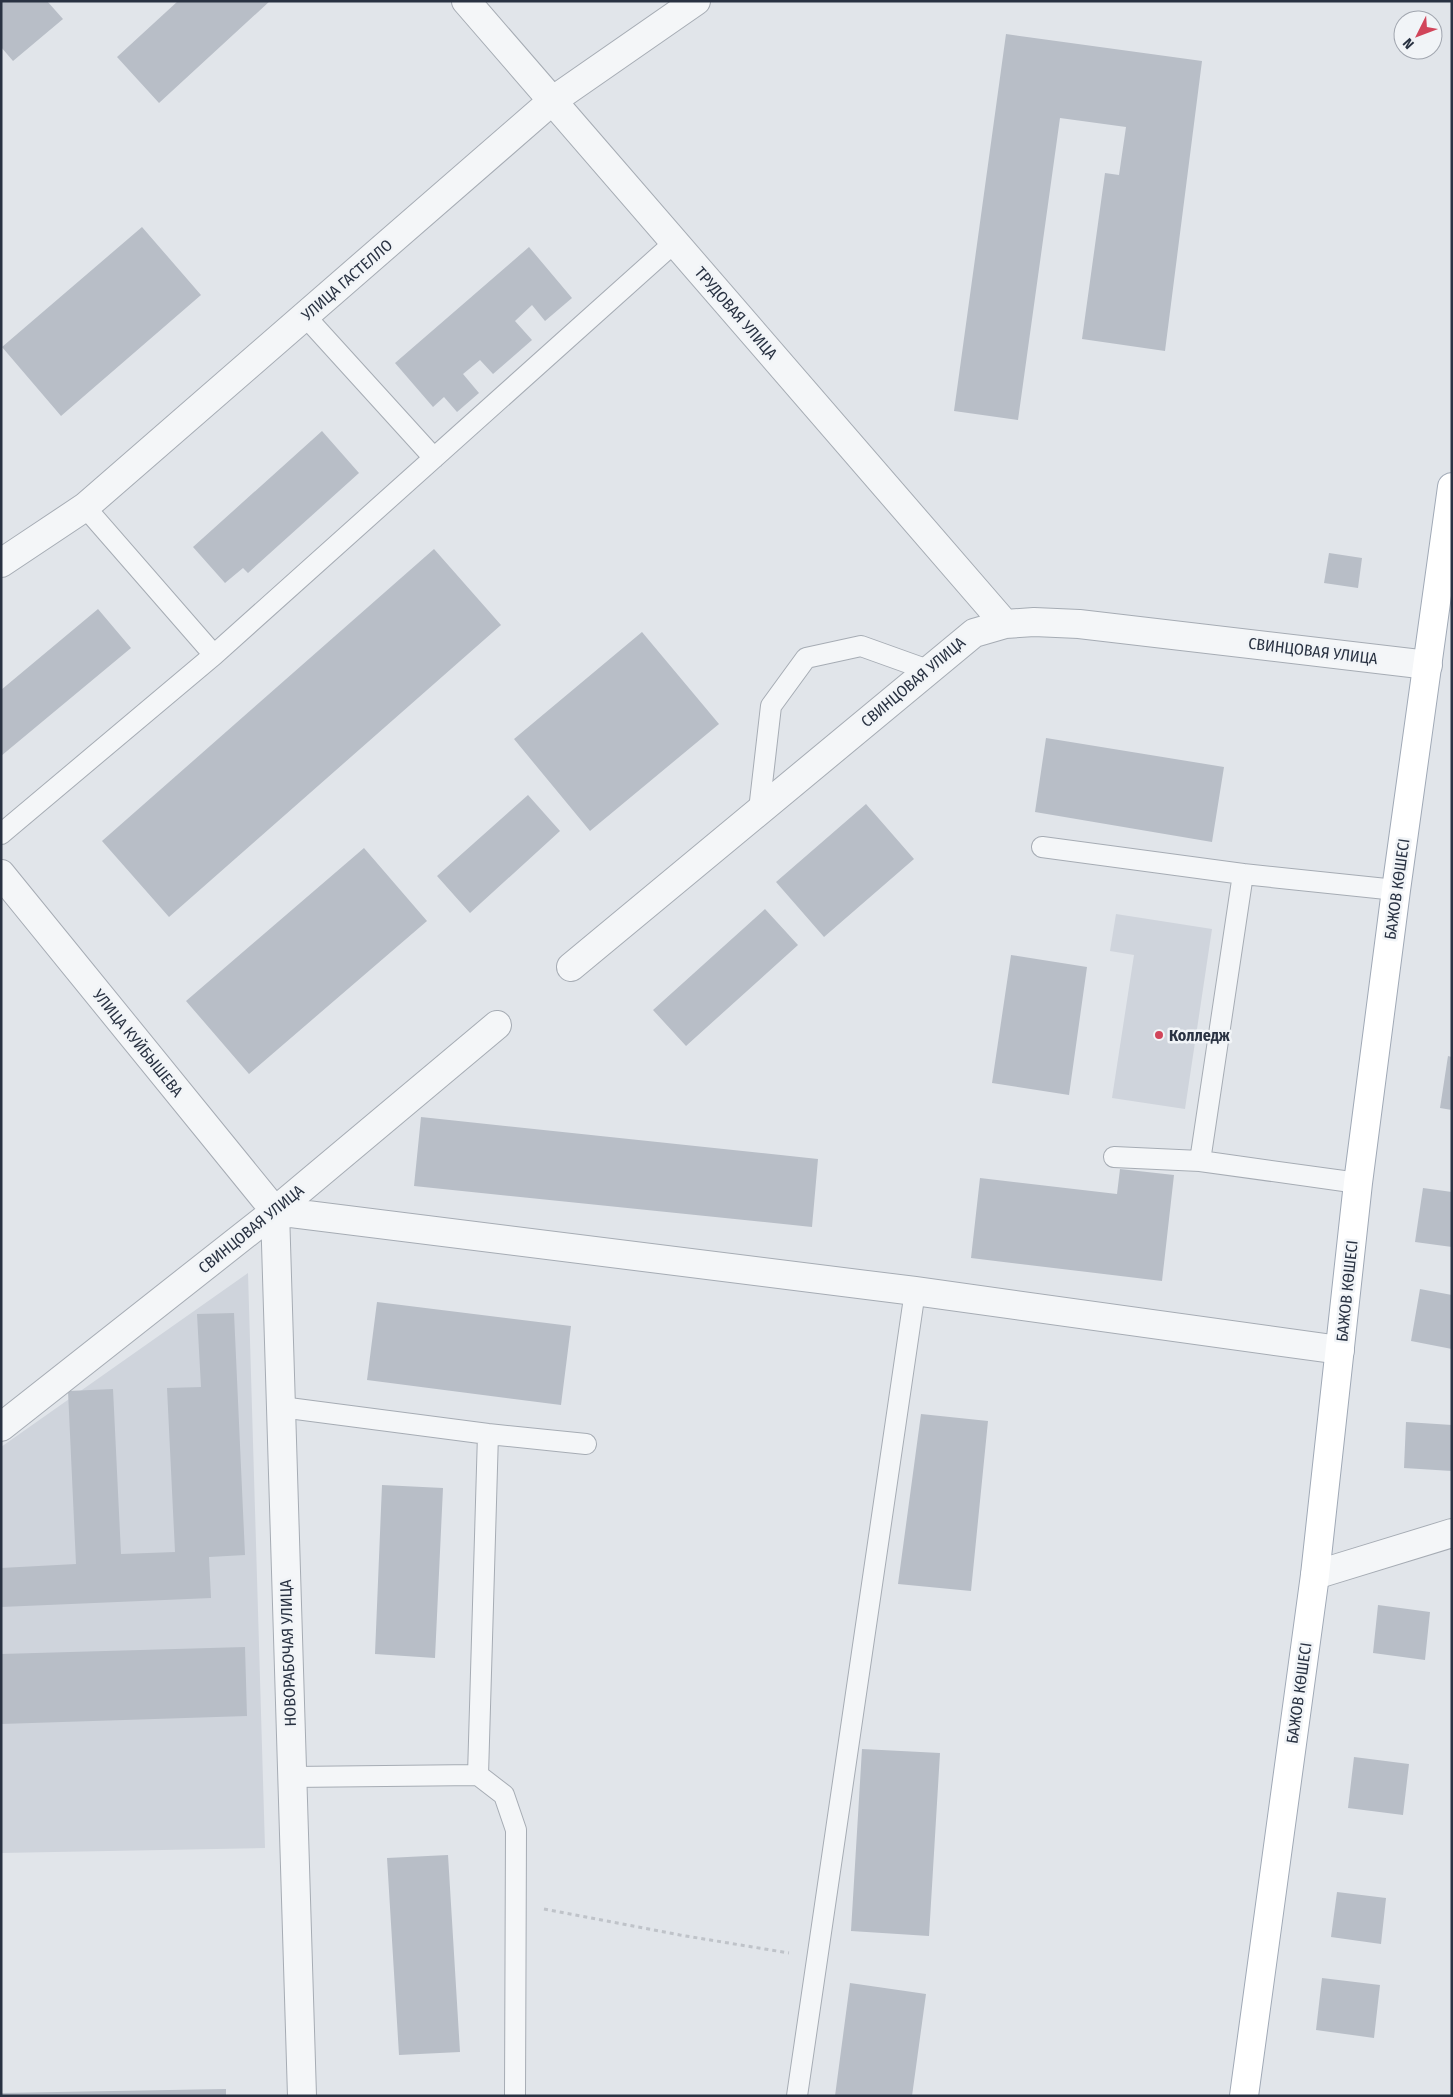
<svg xmlns="http://www.w3.org/2000/svg" width="1453" height="2097" viewBox="0 0 1453 2097" font-family="'Fira Sans Condensed',sans-serif">
<rect width="100%" height="100%" fill="#e1e5ea"/>
<path fill="#cfd4dc" d="M1116,914L1212,929L1185,1109L1112,1098L1134,955L1110,951Z
M248,1273L265,1848L1,1853V1447Z"/>
<path fill="#b8bec7" d="M1,1H47L63,19L13,61L1,47Z
M178,1H270L159,103L117,57Z
M1006,34L1202,61L1165,351L1082,339L1105,173L1119,175L1126,127L1060,118L1018,420L954,411Z
M142,227L201,295L61,416L2,347Z
M529,247L572,298L545,321L532,305L515,321L532,340L493,374L480,360L463,374L479,393L457,412L444,397L433,407L395,363Z
M322,431L359,473L248,573L243,568L225,583L193,547Z
M434,549L501,625L169,917L102,841Z
M1329,553L1362,558L1358,588L1324,583Z
M98,609L131,648L1,756V690Z
M642,632L719,724L590,831L514,739Z
M1046,738L1224,767L1212,842L1035,812Z
M528,795L560,831L470,913L437,876Z
M866,804L914,859L824,937L776,882Z
M364,848L427,921L249,1074L186,1001Z
M765,909L798,945L686,1046L653,1010Z
M1011,955L1087,967L1069,1095L992,1083Z
M1448,1056L1452,1057V1110L1440,1108Z
M421,1117L818,1159L812,1227L414,1186Z
M1120,1169L1174,1175L1162,1281L971,1258L980,1178L1117,1194Z
M1423,1188L1452,1192V1247L1415,1242Z
M1420,1289L1452,1295V1349L1411,1341Z
M377,1302L571,1326L561,1405L367,1380Z
M234,1313L245,1555L209,1557L211,1598L1,1607V1568L76,1564L68,1391L113,1389L121,1554L175,1552L167,1388L201,1387L197,1314Z
M921,1414L988,1421L971,1591L898,1584Z
M1406,1422L1452,1425V1471L1404,1468Z
M382,1485L443,1488L435,1658L375,1654Z
M1378,1605L1430,1612L1425,1660L1373,1653Z
M245,1647L247,1716L1,1724V1654Z
M862,1749L940,1753L929,1936L851,1931Z
M1354,1757L1409,1764L1403,1815L1348,1808Z
M448,1855L460,2052L399,2055L387,1858Z
M1337,1892L1386,1898L1381,1944L1331,1937Z
M1322,1978L1380,1985L1374,2038L1316,2030Z
M850,1983L926,1994L912,2096H835Z
M226,2089V2096H1V2093Z"/>
<g fill="none" stroke-linecap="round" stroke-linejoin="round">
<g stroke="#a6acb4" stroke-width="22">
<path id="lane" d="M305,316L434,458
M85,507L214,655
M759,810L771,706L806,658L861,646L928,670
M1,834L214,655L675,242
M1042,847L1243,874L1396,890
M1114,1157L1200,1161L1358,1183
M1200,1161L1243,874
M281,1407L488,1434L586,1444
M478,1775L488,1434
M292,1777L478,1775L504,1795L516,1830L515,2096
M797,2096L915,1291"/>
</g>
<g stroke="#a6acb4" stroke-width="30">
<path id="street" d="M466,1L1005,624
M1,563L85,507L552,101L696,1
M1,874L275,1211
M571,967L974,633L1005,624L1034,622L1079,624L1428,665
M275,1211L915,1291L1340,1350
M275,1211L302,2096
M1,1427L275,1211L497,1025
M1315,1575L1452,1533"/>
</g>
<g stroke="#a0a9b6" stroke-width="30">
<path id="primary" d="M1244,2096L1315,1575L1358,1183L1396,890L1452,487"/>
</g>
<path stroke="#bfc3c9" stroke-width="3" stroke-dasharray="4 4" stroke-linecap="butt" d="M544,1909L680,1935L789,1953"/>
<use href="#lane" stroke="#f4f6f8" stroke-width="20"/>
<use href="#street" stroke="#f4f6f8" stroke-width="28"/>
<use href="#primary" stroke="#fff" stroke-width="28"/>
</g>
<circle fill="#d1455a" stroke="#f1f4f7" stroke-width="2" cx="1159" cy="1035" r="5"/>
<g text-anchor="middle" dominant-baseline="central" stroke-width="5" stroke-linejoin="round" paint-order="stroke">
<g font-size="16" fill="#293242" stroke="#f1f4f7">
<text transform="translate(347 280) rotate(-41)">УЛИЦА ГАСТЕЛЛО</text>
<text transform="translate(736 313) rotate(49)">ТРУДОВАЯ УЛИЦА</text>
<text transform="translate(1313 651) rotate(7)">СВИНЦОВАЯ УЛИЦА</text>
<text transform="translate(913 682) rotate(-40)">СВИНЦОВАЯ УЛИЦА</text>
<text transform="translate(1397 889) rotate(-82)">БАЖОВ КӨШЕСІ</text>
<text transform="translate(138 1043) rotate(51)">УЛИЦА КУЙБЫШЕВА</text>
<text transform="translate(251 1229) rotate(-39)">СВИНЦОВАЯ УЛИЦА</text>
<text transform="translate(1347 1291) rotate(-84)">БАЖОВ КӨШЕСІ</text>
<text transform="translate(288 1653) rotate(-92)">НОВОРАБОЧАЯ УЛИЦА</text>
<text transform="translate(1299 1693) rotate(-82)">БАЖОВ КӨШЕСІ</text>
</g>
<g font-size="16" font-weight="bold" fill="#293242" stroke="#f1f4f7" text-anchor="start">
<text x="1169" y="1035">Колледж</text>
</g>
</g>
<rect width="1453" height="2097" fill="none" stroke="#293242" stroke-width="5"/>
<g transform="translate(1418 35) rotate(228)"><circle r="24" fill="#f1f4f7" stroke="#a1a6af"/>
<path d="M0-4L9 19L0 12L-9 19Z" fill="#d1455a"/>
<text y="-8" font-size="14" font-weight="bold" text-anchor="middle" fill="#293242">N</text>
</g>
</svg>
